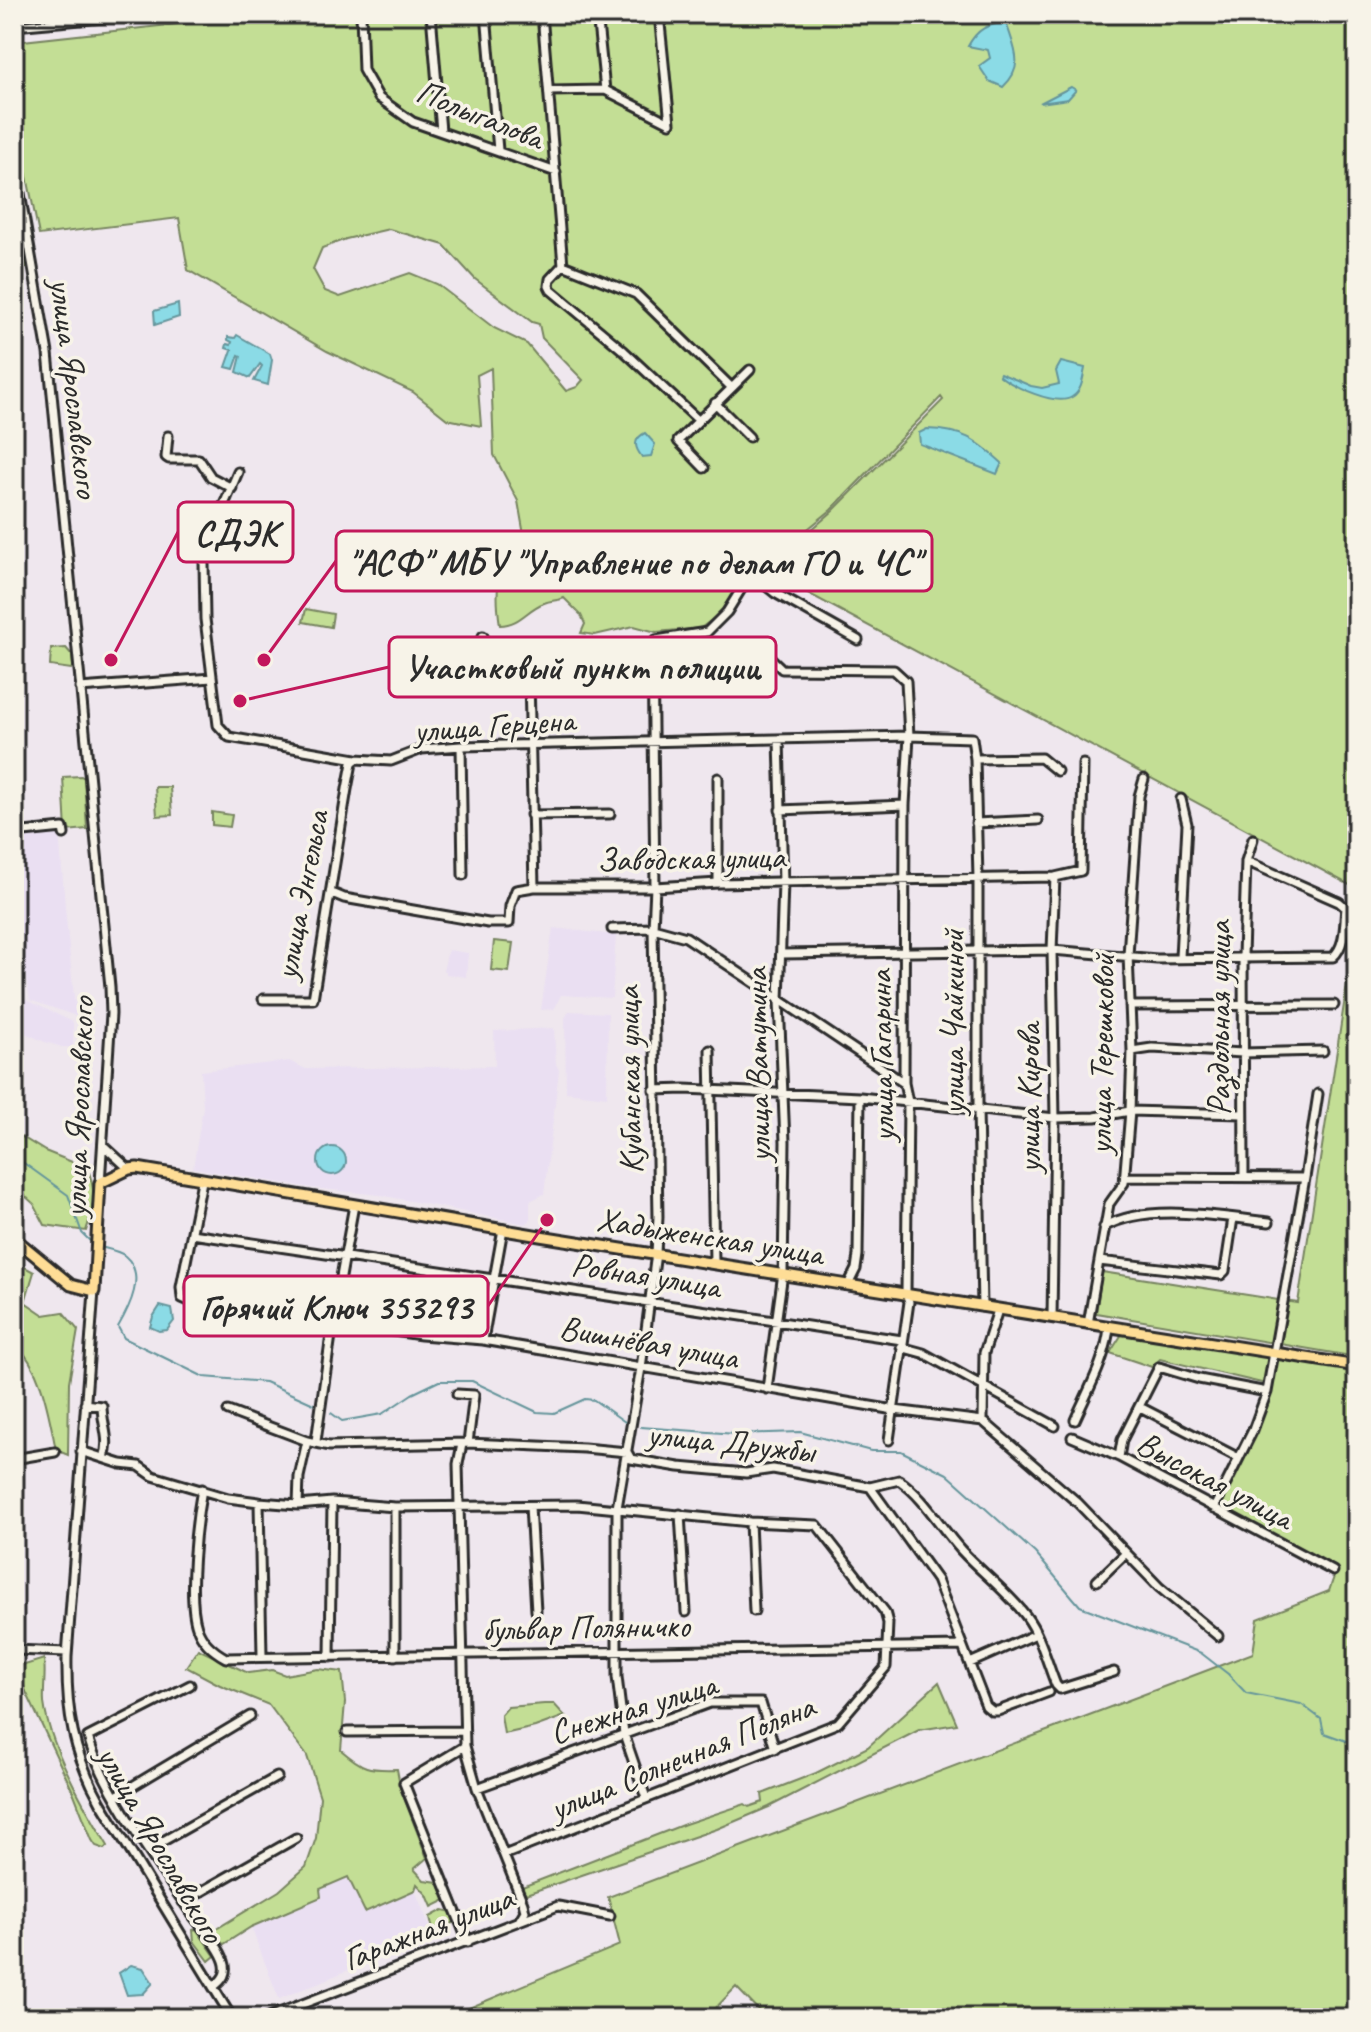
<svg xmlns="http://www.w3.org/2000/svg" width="1371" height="2032" viewBox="0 0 1371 2032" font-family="Caveat,sans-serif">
<rect width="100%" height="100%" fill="#efe7ee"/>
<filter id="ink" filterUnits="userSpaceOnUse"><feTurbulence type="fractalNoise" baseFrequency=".0125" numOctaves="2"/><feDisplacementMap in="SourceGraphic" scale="16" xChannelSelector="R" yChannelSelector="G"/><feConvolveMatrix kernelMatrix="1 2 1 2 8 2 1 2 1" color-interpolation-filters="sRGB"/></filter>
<g filter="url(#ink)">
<path fill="#eadff2" d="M59,832L66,918L76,1016L30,1000L14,916V837Z
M553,928L616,935L612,998L561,995L554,1009L541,1010Z
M448,950L468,953L466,977L446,974V971H443Z
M14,994L73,1022V1047H62L45,1042L14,1028Z
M569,1011L608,1013L607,1097L566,1092L565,1018Z
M554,1028L556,1064L559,1070L544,1194L530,1201V1221L525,1224L380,1195L312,1188L193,1168L203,1107L201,1071L289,1061L306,1069L495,1066L494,1031Z
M348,1877L365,1912L415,1890L433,1935L279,1999L251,1927L321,1898L319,1889Z"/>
<path fill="#c3de95" stroke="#778460" stroke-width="2" fill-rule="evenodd" d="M14,14H87L82,19L14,22Z
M270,14H1357V889L765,570L833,511L943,400L941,397L831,510L760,568L676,533L677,536L721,556L741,574L735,590L719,614L701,628L656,632L634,626L595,635L581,633L585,624L581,615L564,598C558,601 551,600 544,603C527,609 520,625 500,625C493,580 499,571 524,535L518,501L494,455L491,368L477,375L481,426L447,419L413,392L327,351L188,270L179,218L39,235L14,113V42ZM389,229L444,245L475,279L532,322L539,324L542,338L583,380L577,387L566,391L527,344L494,328L437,284L410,273L340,297L325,291L313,269L322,248L346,239Z
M14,186L28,268H14Z
M306,609L333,614L331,627L303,622Z
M66,648L72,655L73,666L71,669L50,666L51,649Z
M81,776L84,778L87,829L66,831L63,777Z
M170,787L172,815L157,816L155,787Z
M212,812L232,815L230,827L212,825Z
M1357,920V1357L1096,1313L1102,1272L1298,1303Z
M494,941L513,943L509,972L491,970Z
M14,1132L45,1151L87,1168C97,1190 94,1208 86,1231L45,1225L34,1204L14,1186Z
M17,1263L34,1272L25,1302L44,1315L63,1312L78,1330L69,1382L68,1455L56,1450C48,1411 43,1371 14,1341V1267Z
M1122,1334L1157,1337L1357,1370V2018H766L736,1987L706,2018H445L620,1945L608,1897L1253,1653L1258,1619L1329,1591L1336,1571L1216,1507L1270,1385L1160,1359L1152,1367L1110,1353Z
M198,1649L248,1673L272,1670L285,1675L318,1669L342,1672L345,1702L341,1750C363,1769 368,1770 397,1769L401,1790L427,1858L414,1869L424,1880L438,1882L446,1900L432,1907L427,1895L417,1884L415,1890L365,1912L348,1877L320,1889L321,1897L251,1927L224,1944L208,1934L279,1891L306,1867L316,1838L320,1797L307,1756L269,1705L220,1685L186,1667Z
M14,1659L25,1665L44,1659C46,1674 43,1689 44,1703C49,1745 86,1810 108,1846L105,1849L96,1846L92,1840L74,1794L14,1666Z
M939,1682L957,1724L919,1730L769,1807L717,1829L526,1894L522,1887L685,1824L745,1804L749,1807L763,1802L762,1794L816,1773L868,1747Z
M544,1704H554L565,1716L535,1727L504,1734L501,1715L508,1707Z
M443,1910L452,1912L456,1922L433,1929L430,1917Z
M196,1929L215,1956L209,1961L194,1941L193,1930Z"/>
<path fill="#8bdbe6" stroke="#65959b" stroke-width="2" d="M1006,22C1014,48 1026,66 1003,87L989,81L979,66L990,58L988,50L968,46C978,28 987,25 1006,22Z
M1071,87L1076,90L1068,99L1040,103Z
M178,304L179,317L155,325L154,311Z
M237,335L270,354L272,360L268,385L254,381L262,366L260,364L250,378L237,372L241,356L239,355L234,369L226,367L232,350L226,348L227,344L231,345L232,342L228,340V337L235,338Z
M1061,362L1085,368C1083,378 1082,391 1072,397C1056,407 1012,386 999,375L1000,373L1031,386L1042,388L1059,384L1056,371Z
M927,429C962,430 976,439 1002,463L997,474L920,444L919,433Z
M645,433L655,444L651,456L642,457C634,447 633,439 645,433Z
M318 1161a14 14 0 1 1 28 0a14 14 0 1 1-28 0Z
M160,1306L172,1309L174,1321L167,1330L159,1331L150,1327L153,1317Z
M131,1965L143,1968L153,1983L143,1994L127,1995L119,1973Z"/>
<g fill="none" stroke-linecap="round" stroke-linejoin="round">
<path stroke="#65959b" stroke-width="2" d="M14,1156L68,1195L82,1233L94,1245
M100,1247C107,1249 119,1251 125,1256C147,1274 129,1308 118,1327L124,1338L204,1377L265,1382L316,1405
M331,1413L342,1421L382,1414L412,1394L439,1381H472L537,1412L554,1413L585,1399L594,1400L625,1422
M641,1427L736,1434L800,1432L871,1451H901L947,1474L1035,1553L1080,1606L1201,1653L1228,1674L1246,1693L1301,1704L1321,1719L1324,1733L1349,1742L1357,1751
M1357,1759L1354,1768L1357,1769"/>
<g stroke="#2b2b2b" stroke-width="13">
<path id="minor" d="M361,14L363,70L379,98L413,122L556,172
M431,14L441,131
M486,14L498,150
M542,14L563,265
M597,14L605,90
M659,14L670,123
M14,26L148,14
M549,91L605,90L670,123
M14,159L48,353L110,987L111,1014L100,1183
M563,265L550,279L549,286L551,290L624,351L698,420
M563,265L636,294L731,387
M715,403L749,437
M168,436L166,457L169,459H199L211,477L232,488
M704,468L678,441L750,370
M238,472L208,542L204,562L205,619L218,725L229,737L356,759L391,761L422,749L461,746L909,736L972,738L975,759L978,879V1109L982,1307
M483,636L488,669L493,673L529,679L532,675L653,671L744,672
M761,649L782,669L894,670L906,681L909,736L905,805L904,1083L908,1102L906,1293L909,1302L889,1440
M529,679L534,887
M80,688L212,678
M461,746L463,875
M975,759L1041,758L1057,771
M718,778V883
M780,810L905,805
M531,815L610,814
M976,823L1038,820
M14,833L63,828L64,834
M332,893L344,898L488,923H509L510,906L516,890L534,887H655L718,883L1055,877L1081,871L1083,764
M612,929L653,928L686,937L904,1083
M782,954L1052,950L1157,959L1333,957C1346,945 1344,925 1346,908L1339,902L1246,861L1253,839
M1180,957L1187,824L1181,799
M263,999H313L347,789L352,763L356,759
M1130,1006L1334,1005
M710,1050L714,1262
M1132,1051L1152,1048L1243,1053L1323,1051
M654,1090L685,1089L860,1097L1055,1118L1095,1117L1130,1111L1242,1114
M103,1145L129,1169
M1125,1177L1305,1178L1318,1094
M1244,1177L1243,956L1246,861
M202,1181L181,1287L182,1298L189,1301L421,1335L483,1340L894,1410L983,1421L1078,1503L1159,1587L1218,1636
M1104,1227C1146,1202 1222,1217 1269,1222
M192,1234L902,1340
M1099,1261L1221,1275L1225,1271L1233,1218
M848,1285L856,1269L858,1255L860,1097
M94,1291L67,1656C66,1713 73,1753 101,1803L232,2018
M1052,1318L1055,1118L1052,950L1055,877
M1088,1324L1109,1204L1124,1183L1130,1111L1132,1051L1128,955L1139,796L1144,779
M483,1340L503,1229
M901,1347L923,1353L1055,1426
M767,1389L783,1273L785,1142L779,1001L783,882L779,739
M457,1394L474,1395L468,1443
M85,1404L102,1406C102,1425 111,1440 104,1458
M1140,1407L1239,1458
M228,1411L307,1441L329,1446L468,1443L584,1448L627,1452L631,1459L679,1467L746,1473L773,1469L870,1487L937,1580L986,1706L992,1711H998L1049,1692
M1075,1420C1088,1390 1106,1360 1109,1327
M983,1421L984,1353L998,1310
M1072,1437L1119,1457L1333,1571
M316,1441L333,1321L354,1205
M462,1444L458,1464L465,1746L477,1788L523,1903L525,1911L519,1921
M81,1451L121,1464L139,1466L153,1476L228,1498L259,1502L298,1505L332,1502L395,1507L577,1505L750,1522L817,1525L885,1612L888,1623L886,1667L838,1723L504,1855
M1119,1457L1122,1440L1159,1367L1199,1379L1267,1392
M14,1459L55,1452
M870,1487L899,1480C925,1498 940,1527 961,1550C981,1572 1008,1592 1026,1616C1041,1636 1047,1663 1056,1685L1060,1689L1114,1672
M202,1489C196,1521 187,1598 197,1627C202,1642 213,1651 226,1658L961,1646
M259,1502L262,1656
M298,1505L299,1477L307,1441
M530,1506L536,1611
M395,1507V1656
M1214,1508L1253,1430L1267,1392L1305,1178
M680,1514L686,1612
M750,1522L754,1611
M1097,1581L1125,1554
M14,1650L67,1652
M330,1657L332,1502
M970,1663L1036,1634
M190,1685L88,1737C103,1789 157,1864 189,1910C199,1925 218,1943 224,1961C228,1973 223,1980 213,1987
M347,1732L464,1731
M465,1746L404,1783L468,1942
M477,1788L710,1703H761L775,1749
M116,1796L250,1716
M646,1798L624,1734L617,1677V1508L641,1368L656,1253L658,1217L653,928L655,887L652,647L656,640L707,632L727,612L743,586L755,577L775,593L858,640
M149,1849L277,1777
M183,1902L296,1838
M266,2018L558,1906L610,1916"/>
</g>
<g stroke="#2b2b2b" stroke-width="15">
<path id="major" d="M14,1238L71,1285L94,1291L100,1183L129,1169L137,1168L540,1236L1357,1366"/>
</g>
<use href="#minor" stroke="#f7f3e8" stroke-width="7"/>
<use href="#major" stroke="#fedd96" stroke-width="9"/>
</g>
</g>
<g text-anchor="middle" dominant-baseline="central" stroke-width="7" stroke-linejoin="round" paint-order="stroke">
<g font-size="34" fill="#2b2b2b" stroke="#f7f3e8">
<text transform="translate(480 114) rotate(22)">Полыгалова</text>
<text transform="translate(75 388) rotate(83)">улица Ярославского</text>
<text transform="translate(494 725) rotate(-4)">улица Герцена</text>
<text transform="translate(691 858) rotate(-1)">Заводская улица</text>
<text transform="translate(301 895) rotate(-79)">улица Энгельса</text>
<text transform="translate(1218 1018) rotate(-90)">Раздольная улица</text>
<text transform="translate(952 1022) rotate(-90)">улица Чайкиной</text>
<text transform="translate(1101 1054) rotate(-89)">улица Терешковой</text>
<text transform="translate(881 1056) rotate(-91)">улица Гагарина</text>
<text transform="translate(757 1065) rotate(-91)">улица Ватутина</text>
<text transform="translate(629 1080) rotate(-91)">Кубанская улица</text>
<text transform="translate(1028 1098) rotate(-90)">улица Кирова</text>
<text transform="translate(78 1107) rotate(-88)">улица Ярославского</text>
<text transform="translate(710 1236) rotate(9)">Хадыженская улица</text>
<text transform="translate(646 1275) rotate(9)">Ровная улица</text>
<text transform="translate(649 1342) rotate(10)">Вишнёвая улица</text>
<text transform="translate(731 1442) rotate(6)">улица Дружбы</text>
<text transform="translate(1215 1480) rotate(28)">Высокая улица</text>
<text transform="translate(586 1627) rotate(-1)">бульвар Поляничко</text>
<text transform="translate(633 1708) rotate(-17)">Снежная улица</text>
<text transform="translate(682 1757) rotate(-22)">улица Солнечная Поляна</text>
<text transform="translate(161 1844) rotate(60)">улица Ярославского</text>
<text transform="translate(428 1928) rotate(-21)">Гаражная улица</text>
</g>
</g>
<path fill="none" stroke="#c2185b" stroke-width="3" d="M111 660L178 532M264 660L336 561M240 701L389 667M547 1220L488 1306"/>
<g fill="#c2185b" stroke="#f7f3e8" stroke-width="3">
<circle cx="111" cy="660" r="8"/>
<circle cx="264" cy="660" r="8"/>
<circle cx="240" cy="701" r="8"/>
<circle cx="547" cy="1220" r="8"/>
</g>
<g fill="#f7f3e8" stroke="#c2185b" stroke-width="3">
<rect x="178" y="502" width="115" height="60" rx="8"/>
<rect x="336" y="531" width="596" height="60" rx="8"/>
<rect x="389" y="637" width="387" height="60" rx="8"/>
<rect x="184" y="1276" width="304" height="60" rx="8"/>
</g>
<g font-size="36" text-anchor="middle" font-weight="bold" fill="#2b2b2b">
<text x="236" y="545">СДЭК</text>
<text x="634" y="574">"АСФ" МБУ "Управление по делам ГО и ЧС"</text>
<text x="582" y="679">Участковый пункт полиции</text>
<text x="336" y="1319">Горячий Ключ 353293</text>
</g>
<rect width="1371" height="2032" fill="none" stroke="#f7f3e8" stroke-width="48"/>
<rect x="24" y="24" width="1323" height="1984" fill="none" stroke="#2b2b2b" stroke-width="3" filter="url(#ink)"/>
</svg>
